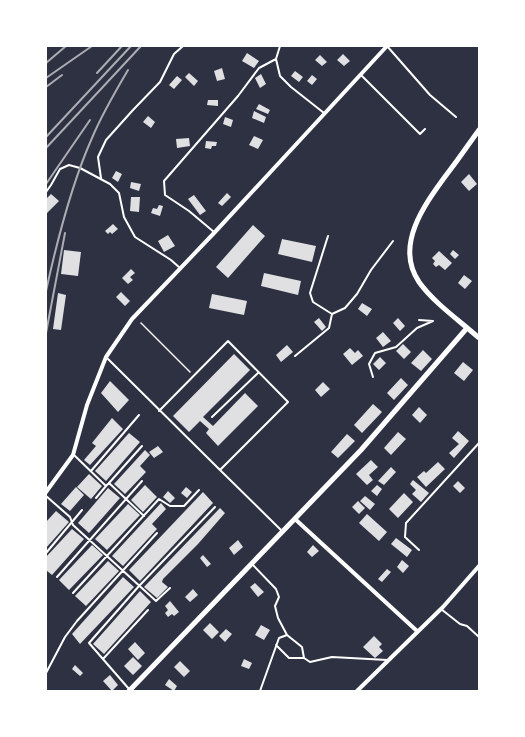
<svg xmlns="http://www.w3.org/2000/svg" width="525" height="737" viewBox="0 0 525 737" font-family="'Open Sans',sans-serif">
<rect width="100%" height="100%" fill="#2d3142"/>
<path fill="#e0e0e3" d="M247,53L259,61L254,68L242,61Z
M343,54L350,61L344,66L337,60Z
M320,55L327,62L322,66L315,60Z
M222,68L225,79L217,81L214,71Z
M295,71L303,77L299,82L291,76Z
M189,73L198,81L194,86L185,77Z
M261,74L266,84L260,88L255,78Z
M312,75L317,79L312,85L307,81Z
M177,76L182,80L174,89L169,85Z
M208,100H218V106L207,105Z
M259,104L270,110L268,114L256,109Z
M254,111L266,117L264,123L252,118Z
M148,116L155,122L151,128L143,122Z
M225,117L233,120L231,127L223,124Z
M254,136L263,140L258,149L249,145Z
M189,138L190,146L177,148L176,139Z
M206,141L217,142L216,146H212L211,149L205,148Z
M116,171L122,174L118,182L112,178Z
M469,174L477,184L469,191L461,182Z
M131,182L141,184L139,191L130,188Z
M227,193L231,197L222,206L218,203Z
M51,194L59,201L46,214V199Z
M194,195L206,211L200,215L188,199Z
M131,197H140L139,212L130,211Z
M159,205L163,206L160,216L151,213L153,208L157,209Z
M113,224L118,229L112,234L110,232L108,234L105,231Z
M253,225L265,236L228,278L216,267Z
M168,235L175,246L164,252L158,241Z
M282,239L316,246L312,262L278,254Z
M64,250L81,252L78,276L61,274Z
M453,250L459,255L455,259L450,254Z
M439,251L452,263L445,270L439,265L436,267L433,264L435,261L432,258Z
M131,269L135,273L130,277L133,280L128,284L122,278Z
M264,273L301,281L298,295L261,286Z
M464,275L472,281L465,289L458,283Z
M121,292L130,301L125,306L116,297Z
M58,293L66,295L61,330L53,329Z
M212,294L247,301L244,315L209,308Z
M362,303L372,309L367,316L358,309Z
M319,318L326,327L322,331L314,322Z
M398,318L405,326L400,331L393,323Z
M383,332L391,341L383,347L376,338Z
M403,344L411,352L404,359L396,351Z
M287,345L293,352L281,362L276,355Z
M350,348L355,353L358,350L363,356L352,365L343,354Z
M423,350L432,359L421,371L411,363Z
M234,354L250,370L203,417L213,426L245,393L258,406L218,446L206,433L209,429L200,421L189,432L173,416Z
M380,357L386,363L379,370L373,364Z
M463,362L473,370L464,381L454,373Z
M401,378L408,385L394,400L387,393Z
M110,381L129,400L118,412L101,393Z
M323,382L330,389L321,397L315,390Z
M373,404L382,412L362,433L354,425Z
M419,407L427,415L420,423L412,415Z
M112,418L123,429L90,465L84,460L96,446L92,443Z
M458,431L469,441L454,458L449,453L459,444L452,438Z
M398,432L406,439L391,455L384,448Z
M129,433L140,442L106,481L95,471Z
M347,434L355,441L338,458L331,452Z
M158,446L163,452L154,458L149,452Z
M145,450L150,455L140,466L146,472L125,494L114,484Z
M371,460L378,467L369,475L373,480L367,485L356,474Z
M438,462L445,469L426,487L417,477L424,471L426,473Z
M391,467L396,472L384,485L378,481Z
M89,474L102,486L91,499L77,487Z
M413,480L429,493L421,502L412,494L416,490L410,484Z
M458,481L465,488L460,493L453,486Z
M145,485L157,497L143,512L131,500Z
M377,485L382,489L377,496L371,491Z
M76,487L84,495L70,511L61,504Z
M186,487L192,492L187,498L181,493Z
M108,488L120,498L89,533L78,523Z
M168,491L175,498L170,503L163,497Z
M203,492L213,503L140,581L129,570Z
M404,493L413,502L398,518L389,509Z
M365,496L375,504L370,510L360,501Z
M358,501L365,508L359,514L352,507Z
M161,503L166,509L152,524L157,529L123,566L112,556Z
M128,504L140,515L107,550L95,539Z
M220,508L225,513L198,544L163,579L162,582L168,587L157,598L144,587Z
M56,511L69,522L46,548V522Z
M367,514L387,532L379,541L359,523Z
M72,529L84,539L52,575L46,570V557Z
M396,538L412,550L407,557L391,544Z
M238,540L243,547L234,555L229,548Z
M92,545L103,555L69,590L59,580Z
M313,545L319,551L312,557L307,552Z
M203,555L211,564L207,567L200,558Z
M402,560L409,566L403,573L397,567Z
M108,561L119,571L86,606L75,596Z
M387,569L391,572L382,582L378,579Z
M123,577L134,587L80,644L72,634Z
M255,583L264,592L258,597L250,587Z
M193,589L198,595L190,602L185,597Z
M140,591L151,602L104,654L93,644Z
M170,601L179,612L174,616L172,614L168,617L165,613L168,610L165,606Z
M210,623L219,632L212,639L203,630Z
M261,625L270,630L264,640L255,635Z
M226,629L232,634L225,642L219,636Z
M374,636L382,644L379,647L383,651L375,658L363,647Z
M135,642L145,653L138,660L128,649Z
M133,657L142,666L133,675L124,666Z
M244,659L252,663L249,669L241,666Z
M180,661L190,671L184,677L174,667Z
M75,665L83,673L80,676L72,669Z
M110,675L118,685L112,691L103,681Z
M169,679L177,686L174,691L165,685Z"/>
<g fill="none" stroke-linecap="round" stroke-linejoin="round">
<path stroke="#fff" stroke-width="1.5" d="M141,323L190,372"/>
<path stroke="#fff" stroke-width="2" d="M387,46L430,95L456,117
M276,59L280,76L291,87L324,113
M361,75L420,134L425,129
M101,178L98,157L106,140L133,110L160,82L174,54L183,46
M46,192L51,185L60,169L69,165L80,168L110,184L119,193L124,217L135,237L171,260L180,268
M214,232L189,211L165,195L164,181L238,96L259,68L276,59L280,46
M328,236L310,293L313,302L332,314
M295,356L329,328L332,314L345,308L357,294L371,270L393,241
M107,358L220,470L288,402L228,341L159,411
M373,377L369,364L375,353L396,347L417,328L433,321L419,320
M212,417L258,373
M74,455L106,486L109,483L144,516
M220,470L282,531
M91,471L139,415
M109,483L142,446
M46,496L70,517L73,525L156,601L170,588
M96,498L106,486
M419,550L405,537L406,523L479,443
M46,553L82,510
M252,564L276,589L279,597L275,606L278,618L287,635
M57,577L142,481
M73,593L159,499L170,506H184L199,490
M441,609L460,624L467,626L479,637
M276,645L289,658H304
M103,659L148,610
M46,673L65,637L77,621L157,533
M129,689L89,643L139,586L215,507
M260,691L279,638L287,635L302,647L304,658L310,662L332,657L387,660"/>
<path stroke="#fff" stroke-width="4" d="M46,492L73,455L87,405L106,357L132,319L215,232L387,46
M295,519L417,631
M357,691L443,607L479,566"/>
<path stroke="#fff" stroke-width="5" d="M479,130C468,145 458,160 447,174C425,204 394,245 419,282C434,303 460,321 479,338
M129,691L361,450L467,328"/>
<path stroke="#abadb3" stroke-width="2" d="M46,63L66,46
M97,73L122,46
M46,78L92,46
M46,87L62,75
M46,137L131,46
M46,148L141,46
M46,184L90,120
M46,291C57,241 71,185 92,138C102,114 115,92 128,70
M46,333L65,233"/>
</g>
<rect width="525" height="737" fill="none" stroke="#ffffff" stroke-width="94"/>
</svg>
